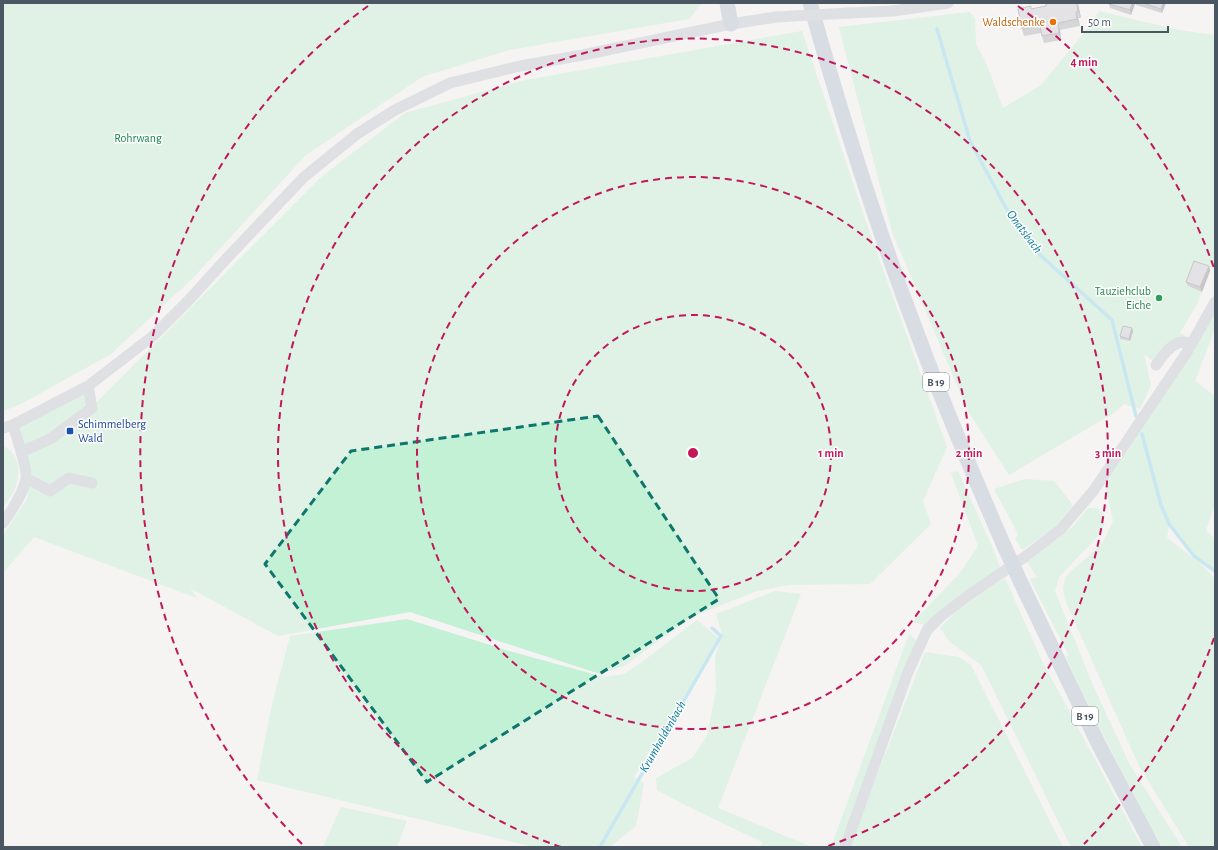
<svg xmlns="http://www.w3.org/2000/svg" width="1218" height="850" viewBox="0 0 1218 850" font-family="'Alegreya Sans',sans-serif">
<rect width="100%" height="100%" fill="#f5f3f3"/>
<path fill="#c3f1d5" d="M3,3H702L689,19L509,50L422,77L306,155L192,279L111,354L21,404L3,411Z
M1099,11L1179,30L1215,35V266L1212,265L1210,271L1196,265L1188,286L1202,292L1197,304L1180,333L1193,340L1182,341L1156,363L1144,354L1151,385L1140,409L1124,404L1114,413L1009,475L968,411L892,232L839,27L970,12L975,19L976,44L986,63L1003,108L1041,85L1084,33Z
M802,31L866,222L947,447L923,501L931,524L870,584L789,585L757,591L692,617L624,666L600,674L410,612L278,636L190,588L197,598L34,537L3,573V535L27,499L30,478L19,426L89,390L92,407L321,177L405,113L525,80Z
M1215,313V329L1195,381L1215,396V505L1206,530L1215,539V571L1194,556L1169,525L1167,538L1200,563L1215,579V847H1189L1139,766L1065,600L1063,588L1065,579L1071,571L1090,555L1104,540L1113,521L1106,489L1113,469L1181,370Z
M3,446C21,454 21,475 14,491C11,497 6,502 3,507Z
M958,471L995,553L1000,568L924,625L913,622L960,573L978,546L951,473Z
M1025,479L1054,481L1073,505L1056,527L1022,550L1015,539L1018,534L994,489Z
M1088,508H1097L1103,513L1104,525L1097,537L1059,577L1055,591L1095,690L1130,765L1182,847H1162C1127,784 1095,720 1065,655L1069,656L1030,579L1037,577L1027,562L1056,540L1072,527Z
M1005,578L1042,661L1142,847H1071L981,665L950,642L947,638L940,628C959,607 982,593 1005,578Z
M775,591L801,594L718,808L812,847H760L762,842L687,806L657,790L656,778L692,758L707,736L716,690L715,657L722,634L716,614Z
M407,619L509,651L604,677L624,674L642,662L697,620L720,639L634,777L644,783L636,826L610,847H534L257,780L271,709L290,636Z
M909,634L916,640L915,649L840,847H831Z
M925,652L959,657L971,665L1063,847H849Z
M341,807L407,821L397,847H323Z"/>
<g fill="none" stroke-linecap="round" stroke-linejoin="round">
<path stroke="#90daee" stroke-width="3.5" d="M937,29L970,141L1006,208L1040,255L1112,320L1136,416
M1142,434L1161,505L1169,524L1194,556L1215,571
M600,847L721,636L712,628"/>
<path stroke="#c1cad2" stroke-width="11" d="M849,13L893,11L948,3
M1156,365C1162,357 1170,344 1182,342C1185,342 1189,343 1192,343
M3,428L13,425L88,386L153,336L188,301L227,258L304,177L357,134L395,110L450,83L520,66L583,55L731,24L776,17
M21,452L50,439L92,408L88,386
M26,478L50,491L69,478L92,483
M3,523C11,512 23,493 26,479C28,471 16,435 13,425
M845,847L908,672L927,630L939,618L969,595L1026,556L1061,529L1094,490L1187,352L1215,302"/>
<path stroke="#b3c2d1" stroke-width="15" d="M727,3L731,24
M810,3C841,114 876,225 917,333C944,406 974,477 1005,548
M1021,583L1100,747L1153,847"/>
<path stroke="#c1cad2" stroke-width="11" d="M776,17L849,13"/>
<path stroke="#b3c2d1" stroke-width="15" d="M1005,548L1021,583"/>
</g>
<path fill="#b0b2b7" d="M1051,3H1078L1081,18H1078L1080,26L1060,30L1061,40L1044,43L1041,33L1024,36L1022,29L1032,9L1046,6Z
M1136,3H1166L1162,13L1136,5Z
M1109,4H1135L1131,15L1110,8Z
M1209,266L1210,271L1202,292L1188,286L1186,282Z
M1132,328L1133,331L1130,341L1120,339V336Z"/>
<path fill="#909195" d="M1077,3H1078V5L1081,18L1078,11Z
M1132,3H1134L1135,4L1131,15L1130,10Z
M1163,3H1166L1162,13L1161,9Z
M1076,12L1078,18L1080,26L1077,19Z
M1058,23L1060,30L1061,40L1059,33Z
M1209,266L1210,271L1202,292L1200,287Z
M1132,328L1133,331L1130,341L1129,339Z"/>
<path fill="#cdcfd5" stroke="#909195" d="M1051,3H1077L1078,11L1076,12L1077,19L1058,23L1059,33L1042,36L1040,26L1022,29L1018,9L1031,6V9L1046,6V4Z
M1109,3H1132L1130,10L1109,4Z
M1143,3H1163L1161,9Z
M1194,261L1209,266L1200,287L1186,282Z
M1123,326L1132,328L1129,339L1120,336Z"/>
<path d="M0 0H1218V850H0ZM598,416L719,599L427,782L265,564L351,451Z" fill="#f5f3f3" fill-opacity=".55" fill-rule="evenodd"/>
<path fill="none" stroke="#0f766e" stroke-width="3" stroke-dasharray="8 5" stroke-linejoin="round" d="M598,416L719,599L427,782L265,564L351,451Z"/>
<g fill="none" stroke="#c2185b" stroke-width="2" stroke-dasharray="7 5">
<circle cx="693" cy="453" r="138"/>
<circle cx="693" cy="453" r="276"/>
<path d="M561 847A415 415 0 1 1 825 847"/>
<path d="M1214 638A553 553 0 0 1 1084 844M302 844A553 553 0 0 1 368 6M1018 6A553 553 0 0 1 1214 268"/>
</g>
<circle fill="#e8710a" stroke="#fff" stroke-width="1.5" cx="1053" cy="22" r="4"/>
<circle fill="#2e9e5b" stroke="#fff" stroke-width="1.5" cx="1159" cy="298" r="4"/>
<rect fill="#1a4fb4" stroke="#fff" stroke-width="1.5" x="66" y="427" width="8" height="8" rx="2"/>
<g text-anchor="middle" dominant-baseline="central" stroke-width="3" stroke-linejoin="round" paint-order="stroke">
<g fill="#fff" stroke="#808990" stroke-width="1">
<rect x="923" y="373" width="26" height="18" rx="3"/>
<rect x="1072" y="707" width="26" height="18" rx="3"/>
</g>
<g font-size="11" font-weight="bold" fill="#4a5661">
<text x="936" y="382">B 19</text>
<text x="1085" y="716">B 19</text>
</g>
<g font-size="12" fill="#c56008" stroke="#fff" text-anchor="end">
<text x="1045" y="22">Waldschenke</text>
</g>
<g font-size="12" fill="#17864f" stroke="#fff">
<text x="138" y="138">Rohrwang</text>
</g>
<g font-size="12" fill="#27864d" stroke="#fff" text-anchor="end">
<text x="1151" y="291">Tauziehclub<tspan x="1151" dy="14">Eiche</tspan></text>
</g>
<g font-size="12" fill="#164399" stroke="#fff" text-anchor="start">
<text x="78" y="424">Schimmelberg<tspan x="78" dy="14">Wald</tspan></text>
</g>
<g font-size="13" font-style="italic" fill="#0c7c9b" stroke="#fff">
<text transform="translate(1024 232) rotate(53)">Onatsbach</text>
<text transform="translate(663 737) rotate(-60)">Krumhaldenbach</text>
</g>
</g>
<circle cx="693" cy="453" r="6" fill="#c2185b" stroke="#fff" stroke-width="2"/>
<g font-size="12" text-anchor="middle" font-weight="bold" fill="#c2185b" stroke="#fff" stroke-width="3" stroke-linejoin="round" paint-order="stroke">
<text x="1084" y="66">4 min</text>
<text x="831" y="457">1 min</text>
<text x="969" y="457">2 min</text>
<text x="1108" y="457">3 min</text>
</g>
<rect width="1218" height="850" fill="none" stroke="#4a5661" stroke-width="8"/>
<path d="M1082 26v6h86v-6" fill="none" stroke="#4a5661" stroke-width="2"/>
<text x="1088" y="26" font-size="12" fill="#4a5661" stroke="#ffffff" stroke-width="3" paint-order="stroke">50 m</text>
</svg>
